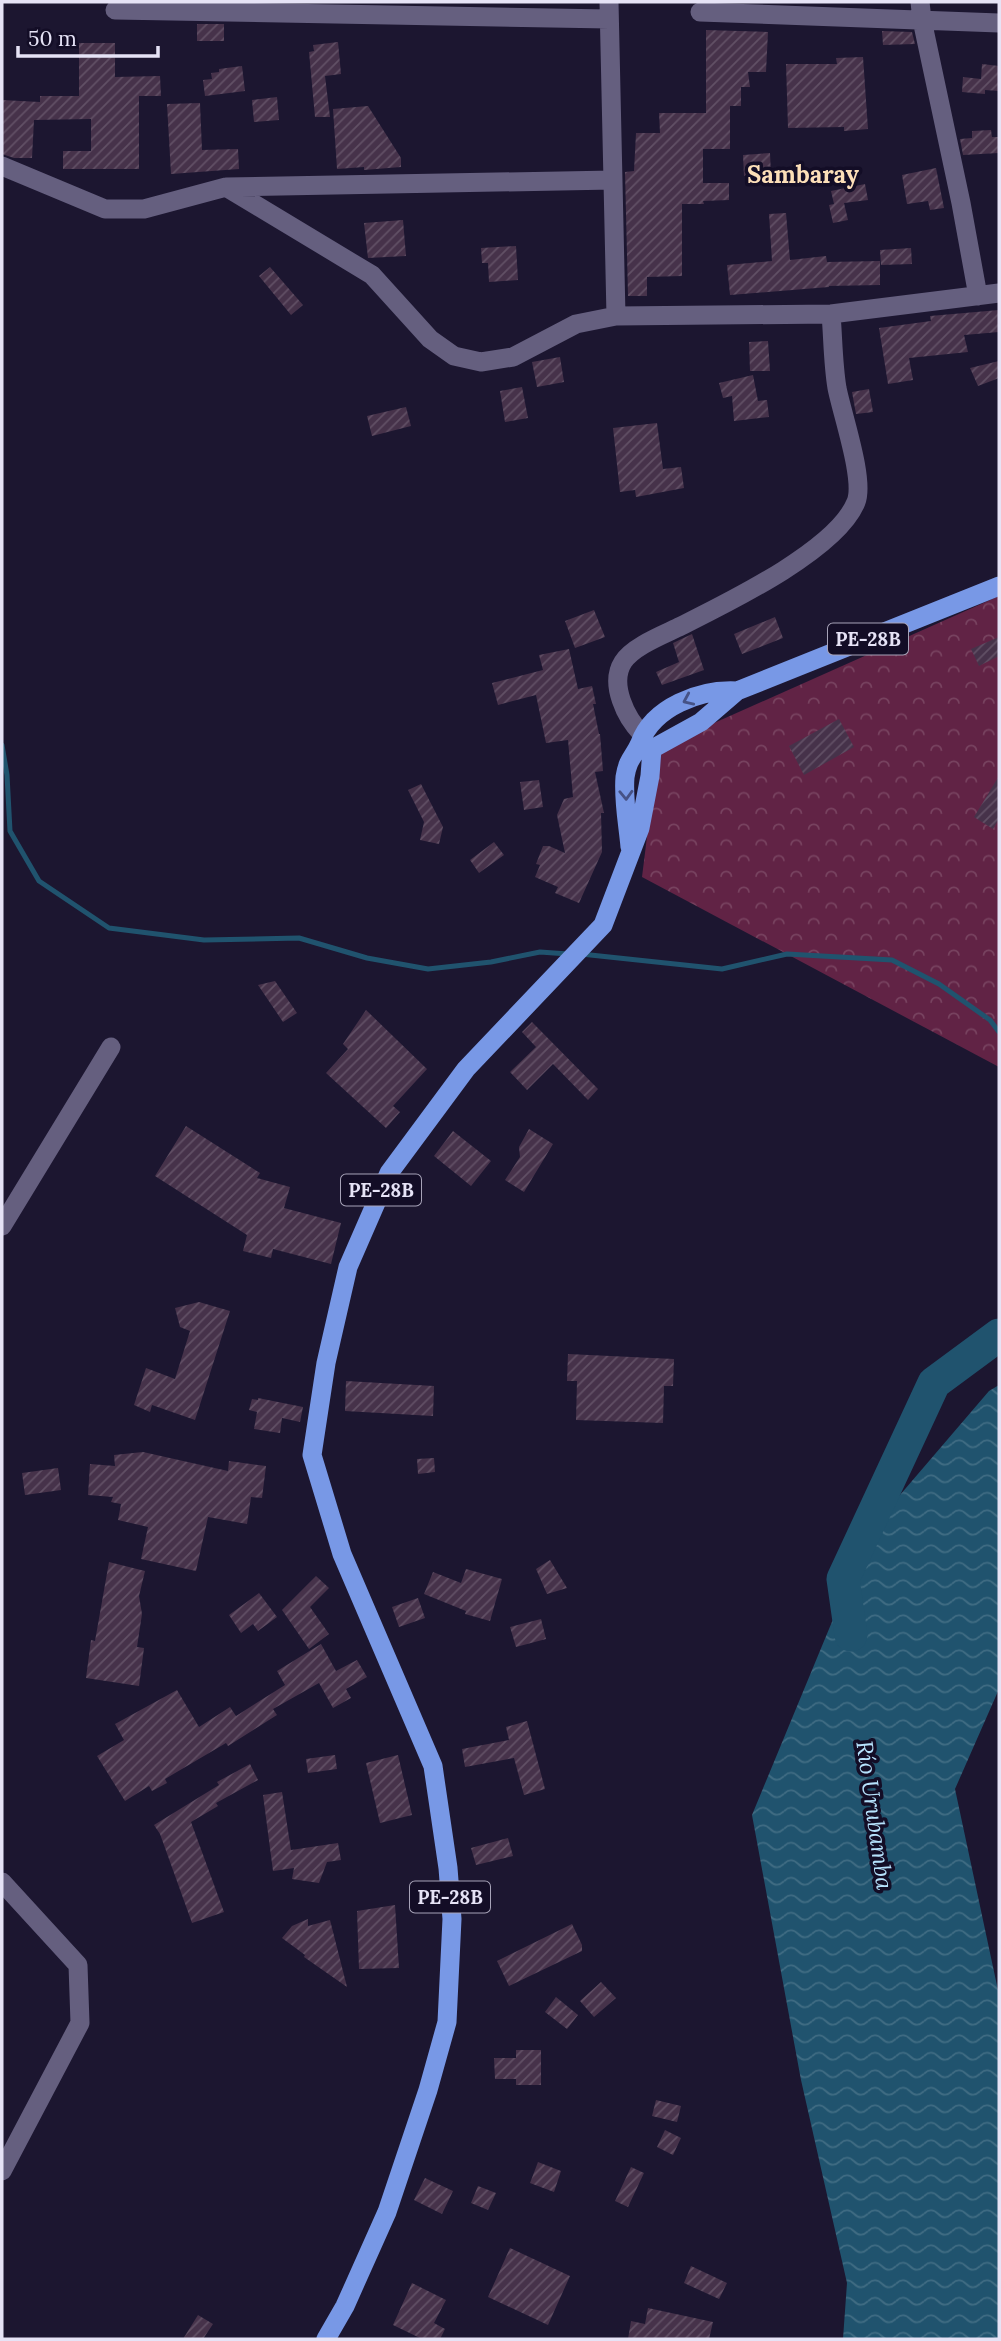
<svg xmlns="http://www.w3.org/2000/svg" width="1001" height="2341" viewBox="0 0 1001 2341" font-family="Lora,serif">
<defs>
<pattern id="park-crowns" width="20" height="18" patternUnits="userSpaceOnUse" patternTransform="scale(1.75)"><rect width="20" height="18" fill="#612345"/><path d="M2 6a3 3 0 1 1 6 0M12 15a3 3 0 1 1 6 0" fill="none" stroke="#784360"/></pattern>
<pattern id="water-waves" width="16" height="10" patternUnits="userSpaceOnUse" patternTransform="scale(1.75)"><rect width="16" height="10" fill="#20536e"/><path d="M0 5q4-4 8 0t8 0" fill="none" stroke="#406c83"/></pattern>
<pattern id="building-hatch" width="6" height="6" patternUnits="userSpaceOnUse" patternTransform="scale(1.75)"><rect width="6" height="6" fill="#46324a"/><path d="M-1 1l2-2M0 6l6-6M5 7l2-2" fill="none" stroke="#615065"/></pattern>
</defs>
<rect width="100%" height="100%" fill="#1c1630"/>
<path fill="url(#park-crowns)" d="M999,596V1067L642,877L658,748Z"/>
<path fill="url(#water-waves)" d="M999,1385V1689L955,1789L999,1995V2339H843L847,2283L801,2080L752,1815L870,1530L989,1391Z"/>
<g fill="none" stroke-linecap="round" stroke-linejoin="round">
<path stroke="#20536e" stroke-width="5" d="M2,745L7,775L10,831L39,881L109,928L204,940L299,938L367,958L428,969L491,962L540,952L568,954
M581,954L722,969L787,954L892,960L939,984L990,1020L999,1032"/>
<path stroke="#20536e" stroke-width="33" d="M851,1635L843,1579L934,1383L999,1335"/>
</g>
<path fill="url(#building-hatch)" d="M197,24H224V41H197Z
M706,30L768,32L766,72H748L750,87H741V106H730V149H703V183H729V200L703,201L704,204H682V276L647,277V296H628L625,172L634,171L636,133H660L659,113H706Z
M882,31L912,32L915,44L883,45Z
M338,42L341,74L325,76L330,117H315L309,52L314,51L313,45Z
M79,43H115V77L160,76L161,96H139V169H63V151H91V119L34,120L32,158H14L2,154V100L40,102V96H79Z
M863,57L868,129L844,131V127L788,128L786,64H837L836,58Z
M982,64L999,66V91L985,90V94L962,92L963,77L981,79Z
M242,66L245,91L205,96L203,80L212,79L211,73L219,72V69Z
M277,97L279,120L254,122L252,100Z
M200,103L202,150L238,149L239,169L171,174L167,104Z
M368,106L401,158V167L364,170V167L337,169L333,109Z
M991,130L992,137H999V153L963,155L960,139L972,138V131Z
M770,153L771,174L744,176L743,155Z
M936,168L944,208L930,210L928,201L907,204L902,175Z
M865,184L868,200L844,203L848,220L833,223L829,205L834,204L831,191Z
M786,213L790,260L826,256L827,262L880,261V285L829,286V287L730,295L727,265L772,261L769,214Z
M403,220L406,256L368,258L364,223Z
M516,246L518,280L489,282L488,263H482L481,248Z
M911,248L912,264L881,265L880,250Z
M270,267L303,305L291,315L259,276Z
M999,310V332L964,335L968,352L909,358L913,380L888,384L879,328L931,321L930,316Z
M768,341L770,371H750L749,342Z
M560,357L564,382L537,387L532,362Z
M999,361V378L978,386L970,368Z
M753,375L758,401L767,400L769,417L734,421L732,396L723,398L719,383Z
M522,387L528,418L505,422L500,391Z
M869,389L873,412L856,414L852,392Z
M406,407L411,426L372,436L367,416Z
M657,423L663,469L681,467L684,488L636,497L635,490L620,492L613,428Z
M594,610L605,637L575,648L565,621Z
M775,617L783,638L742,654L734,634Z
M692,634L704,670L662,685L656,672L679,662L673,643Z
M999,637V656L979,666L971,649Z
M569,649L578,689L592,686L596,704H593L599,734H600L603,771L595,772L604,813H601L602,852L579,903L555,893L558,887L535,877L540,865L536,864L543,846H549L565,853L557,815L564,799L573,797L568,740L546,743L536,695L498,705L492,683L543,670L539,655Z
M839,719L854,747L804,775L789,746Z
M999,776V819L993,829L974,817Z
M539,780L543,807L524,810L520,782Z
M421,784L443,827L439,844L420,840L424,822L408,790Z
M494,842L504,855L479,873L470,860Z
M275,981L297,1013L283,1022L258,985Z
M366,1010L427,1069L393,1106L400,1112L386,1128L326,1073L348,1049L343,1044Z
M532,1022L598,1089L588,1100L553,1064L527,1090L510,1072L536,1047L522,1032Z
M186,1126L260,1173L257,1178L290,1187L284,1208L341,1223L331,1264L273,1249L271,1258L243,1251L247,1235L155,1176Z
M529,1129L553,1144L524,1192L505,1180L520,1157L519,1147Z
M453,1131L491,1161L471,1186L434,1156Z
M199,1302L230,1311L195,1420L152,1405L150,1412L134,1405L146,1368L175,1379L190,1331L180,1327L175,1308Z
M568,1354L674,1359L673,1386H664L663,1423L576,1420L577,1381H567Z
M346,1381L434,1386L433,1416L345,1411Z
M258,1398L303,1407L300,1422L282,1418L280,1433L254,1429L257,1412L249,1410L252,1399L258,1400Z
M143,1452L228,1471L229,1461L266,1466L262,1498L251,1497L247,1524L208,1517L196,1571L141,1559L148,1527L118,1520L121,1504L111,1502L113,1497L88,1495L90,1464L115,1466L114,1455Z
M434,1458L435,1472L418,1474L417,1459Z
M58,1468L61,1490L25,1495L22,1473Z
M550,1560L567,1588L547,1594L536,1569Z
M109,1562L145,1571L139,1596L142,1614L137,1647L144,1648L139,1686L86,1678L91,1640L95,1641Z
M466,1569L502,1579L490,1621L465,1614L466,1611L424,1594L433,1572L461,1583Z
M316,1576L329,1588L310,1607L329,1634L309,1649L282,1610Z
M259,1593L277,1617L258,1631L253,1624L241,1633L229,1615Z
M418,1598L425,1618L399,1627L392,1607Z
M541,1619L546,1639L516,1647L510,1627Z
M321,1644L336,1671L357,1660L367,1677L346,1689L351,1698L333,1708L319,1683L273,1709L277,1715L228,1746L226,1743L165,1779L167,1783L152,1791L149,1786L125,1801L97,1756L124,1740L115,1724L177,1690L199,1727L230,1707L236,1716L285,1685L277,1671Z
M527,1721L545,1789L524,1795L514,1758L465,1767L462,1749L509,1740L506,1727Z
M335,1755L337,1769L308,1773L306,1759Z
M398,1755L412,1815L380,1823L366,1763Z
M250,1764L258,1780L216,1803L218,1806L191,1822L224,1912L192,1923L160,1834L154,1825L219,1785L217,1782Z
M282,1792L291,1850L338,1843L341,1860L327,1862L319,1883L292,1879L294,1868L273,1871L263,1795Z
M508,1838L513,1856L476,1865L471,1848Z
M395,1905L399,1968L359,1969L357,1911Z
M308,1919V1926L330,1920L347,1987L304,1957L305,1955L282,1938L292,1926Z
M572,1924L582,1945V1951L509,1986L497,1961Z
M601,1982L616,1998L594,2017L580,2001Z
M556,1997L578,2015L567,2029L545,2012Z
M516,2050H541V2085H516V2079H495L494,2058H516Z
M656,2100L681,2106L677,2122L652,2116Z
M665,2130L681,2138L673,2155L657,2147Z
M538,2162L561,2171L554,2192L530,2183Z
M631,2167L644,2173L628,2207L615,2201Z
M425,2178L453,2191L442,2214L414,2200Z
M478,2186L496,2193L488,2210L471,2203Z
M510,2248L570,2276L548,2325L488,2297Z
M691,2266L727,2283L719,2299L684,2283Z
M412,2283L446,2300L434,2323L445,2329L440,2339H422L393,2325Z
M648,2308L713,2322L709,2339H628L631,2321L645,2324Z
M198,2315L213,2324L203,2339H183Z"/>
<g fill="none" stroke-linecap="round" stroke-linejoin="round">
<path stroke="#655f7f" stroke-width="19" d="M609,2L616,316
M920,2L922,20L961,203L978,296
M115,10L609,19
M700,12L999,23
M2,166L105,209H144L226,187L372,275L430,339L454,356L481,362L513,357L576,324L616,316L831,314L999,293
M226,187L613,180
M642,734C626,718 609,684 623,662C633,646 665,634 681,626C727,603 837,550 856,502C865,480 842,414 837,388C833,364 833,338 831,314
M2,1226L111,1047
M2,1882L78,1965L80,2023L2,2171"/>
<path stroke="#7898e6" stroke-width="19" d="M630,847C628,824 623,800 625,777C628,758 634,757 640,743C653,707 700,689 737,691
M326,2339L345,2306L387,2212L428,2090L447,2022L452,1919L448,1868L433,1766L342,1554L312,1455L326,1363L348,1267L389,1173L466,1069L603,925L640,828L650,776L652,749L701,722L737,691L999,586"/>
</g>
<defs><path id="oneway-chevron" d="M-2-3.5L2.5 0L-2 3.5" fill="none" stroke-width="1.6" stroke-linecap="round" stroke-linejoin="round" transform="scale(1.75)"/></defs>
<g stroke="#465286">
<use href="#oneway-chevron" transform="translate(688 700) rotate(156)"/>
<use href="#oneway-chevron" transform="translate(626 795) rotate(88)"/>
</g>
<g text-anchor="middle" dominant-baseline="central" stroke-width="7" stroke-linejoin="round" paint-order="stroke">
<g fill="#130d26" stroke="#a7a3b8" stroke-width="2">
<rect x="828" y="623.5" width="80" height="31" rx="5"/>
<rect x="341" y="1174.5" width="80" height="31" rx="5"/>
<rect x="410" y="1881.5" width="80" height="31" rx="5"/>
</g>
<g font-size="19" font-weight="bold" fill="#e6e3f6">
<text x="868" y="639">PE-28B</text>
<text x="381" y="1190">PE-28B</text>
<text x="450" y="1897">PE-28B</text>
</g>
<g font-size="23" font-style="italic" fill="#b6e2fd" stroke="#130d26">
<text transform="translate(875 1815) rotate(82)">Río Urubamba</text>
</g>
<g font-size="24" font-weight="bold" fill="#fcdfb8" stroke="#130d26">
<text x="803" y="174">Sambaray</text>
</g>
</g>
<rect width="1001" height="2341" fill="none" stroke="#e6e3f6" stroke-width="7"/>
<path d="M18 46v10h140v-10" fill="none" stroke="#e6e3f6" stroke-width="3.5"/>
<text x="28" y="46" font-size="21" fill="#e6e3f6" stroke="#130d26" stroke-width="5" paint-order="stroke">50 m</text>
</svg>
